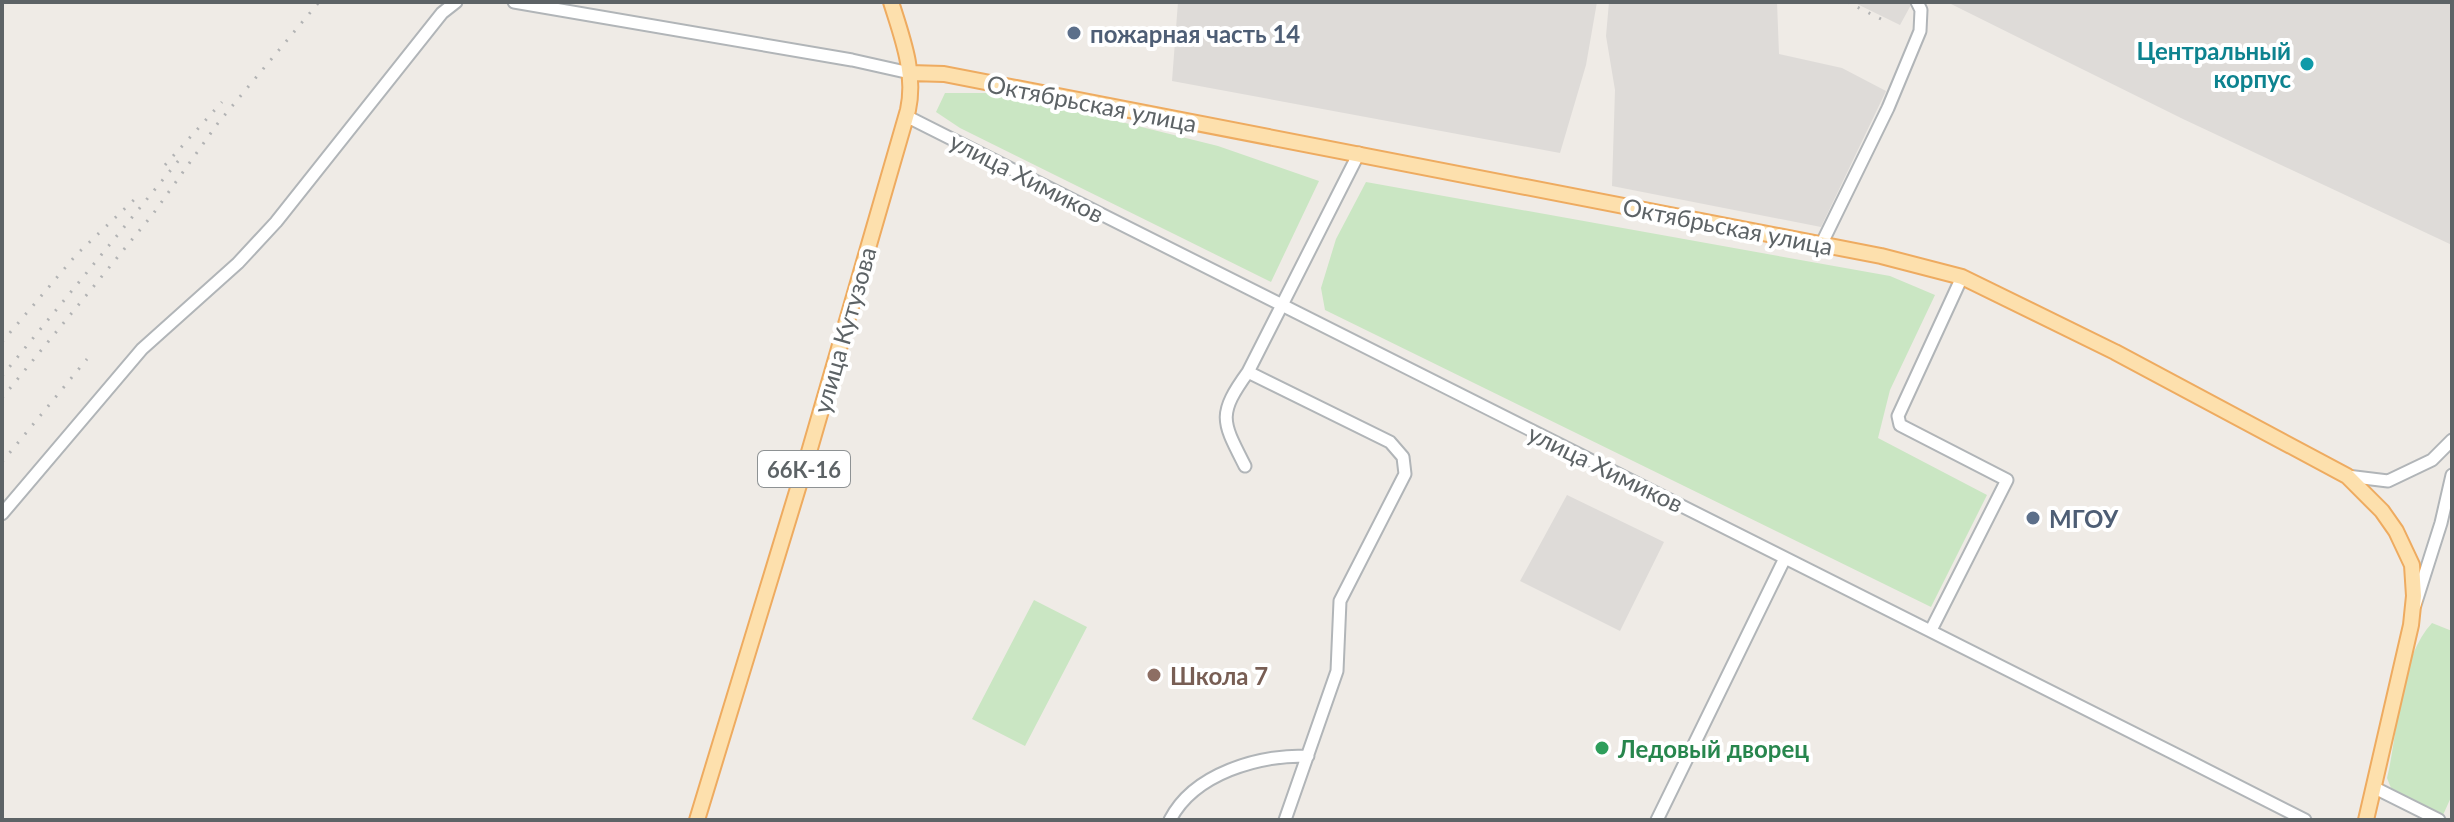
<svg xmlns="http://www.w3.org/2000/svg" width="2454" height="822" viewBox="0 0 2454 822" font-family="Lato,sans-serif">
<rect width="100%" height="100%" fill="#efebe6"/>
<path fill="#dedbd8" d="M1178,2H1597L1586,65L1560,153L1172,81Z
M1609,2H1777L1779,54L1842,68L1886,91L1821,227L1612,186L1615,90L1606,36Z
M1853,2H1910L1912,3L1900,25Z
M1947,2H2452V245L2183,119Z
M1567,495L1664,542L1620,631L1520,581Z"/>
<path fill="#cae6c3" d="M945,93H999L1037,101L1218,146L1319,181L1271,282L960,128L936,112Z
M1366,182L1890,276L1935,295L1890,390L1878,438L1987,495L1931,607L1325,310L1321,288L1336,239Z
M1034,600L1087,627L1025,746L972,719Z
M2432,623L2452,631V795L2443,815L2393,793L2387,778C2399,729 2398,660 2432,623Z"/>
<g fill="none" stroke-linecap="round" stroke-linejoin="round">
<g stroke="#b1b5b8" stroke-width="15">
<path id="minor" d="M514,2L852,60L910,73
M906,116C1371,354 1840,583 2305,820
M1821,245L1888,108L1920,31L1921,10L1917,2
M1245,466C1222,421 1217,415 1248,372
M2347,476L2388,481L2432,460L2452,440
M2,514L142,349L238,263L276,222L442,13L456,2
M2415,605L2441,523L2452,475
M1931,630L2007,480L1900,425L1898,416L1962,277
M2375,788L2439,820
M1170,820C1194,773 1259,755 1308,756
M1285,820L1337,671L1340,601L1405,474L1403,457L1390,442L1248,372L1359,153
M1657,820L1785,558"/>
</g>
<g stroke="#eeab60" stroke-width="18">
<path id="major" d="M910,73L944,74L1881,256L1962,277L2115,352L2347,476L2382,511L2396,531L2412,565L2414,596L2411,625L2366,820
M697,820L809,452L908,110C916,73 902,37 891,2"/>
</g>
<use href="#minor" stroke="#fff" stroke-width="11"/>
<use href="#major" stroke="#fde0ad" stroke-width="14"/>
<path stroke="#b2b3b4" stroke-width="3" stroke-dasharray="2 10" stroke-linecap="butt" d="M1847,2L1887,22
M165,165L222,102
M2,342L76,255L139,195
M2,376L179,160
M2,398L153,214L218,123L319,2
M2,462L87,359"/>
</g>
<g fill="#5c6f8a" stroke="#fff" stroke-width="3">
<circle cx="1074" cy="33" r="8"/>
<circle cx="2033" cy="518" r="8"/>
</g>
<circle fill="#0f9aa8" stroke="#fff" stroke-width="3" cx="2307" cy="64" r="8"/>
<circle fill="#8d6e63" stroke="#fff" stroke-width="3" cx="1154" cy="675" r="8"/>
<circle fill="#2e9e5b" stroke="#fff" stroke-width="3" cx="1602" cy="748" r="8"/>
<g text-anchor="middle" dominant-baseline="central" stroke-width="8" stroke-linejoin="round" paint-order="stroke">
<rect fill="#fff" stroke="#8e9294" stroke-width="2" x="758" y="451" width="92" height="36" rx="6"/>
<g font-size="22" font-weight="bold" fill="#5d6366">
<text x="804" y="469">66К-16</text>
</g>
<g font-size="24" font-weight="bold" fill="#4e5e75" stroke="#fff" text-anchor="start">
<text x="1090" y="33">пожарная часть 14</text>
<text x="2049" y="518">МГОУ</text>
</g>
<g font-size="24" font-weight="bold" fill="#0d838f" stroke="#fff" text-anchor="end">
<text x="2291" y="50">Центральный<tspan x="2291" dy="28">корпус</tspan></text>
</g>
<g font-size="24" fill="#5d6366" stroke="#fff">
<text transform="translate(1092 103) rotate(11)">Октябрьская улица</text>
<text transform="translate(1027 177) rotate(27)">улица Химиков</text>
<text transform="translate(1728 226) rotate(11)">Октябрьская улица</text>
<text transform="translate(844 330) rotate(-74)">улица Кутузова</text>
<text transform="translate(1606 468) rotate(26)">улица Химиков</text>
</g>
<g font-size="24" font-weight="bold" fill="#785e54" stroke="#fff" text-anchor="start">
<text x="1170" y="675">Школа 7</text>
</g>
<g font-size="24" font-weight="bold" fill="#27864d" stroke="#fff" text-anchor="start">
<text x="1618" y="748">Ледовый дворец</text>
</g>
</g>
<rect width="2454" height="822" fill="none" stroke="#5d6366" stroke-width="8"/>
</svg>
